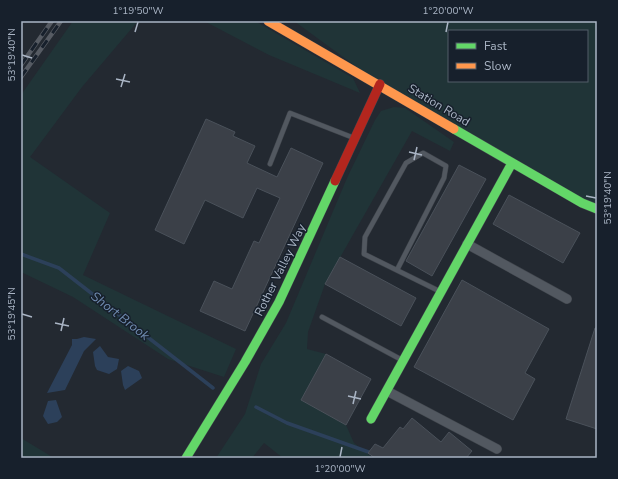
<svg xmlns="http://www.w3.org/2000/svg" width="618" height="479" viewBox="0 0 618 479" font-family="'Nunito Sans',sans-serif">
<rect width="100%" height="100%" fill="#232931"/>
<path fill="#203437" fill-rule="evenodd" d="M73,21H138L82,87L30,157L110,213L83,275L236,349L224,377L168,359L73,297L21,272V95Z
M204,21H255L353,78L360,93L269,55Z
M294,21H597V209L380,84ZM449,31H587V81H449Z
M394,107L405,108L454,142L450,151L412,131L325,284L308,332L307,349L326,354L301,400L346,425L354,443L373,458H283L264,443L252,458H216L245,414L261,364L286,323L347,178L375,120L381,111Z
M21,438L54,458H21Z"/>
<path fill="#2c405a" d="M84,337L96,339L84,351L65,390L47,393L72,345V339H77Z
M100,346L108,357L119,359L117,369L109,374L97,370L95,366L93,352Z
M128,366L139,371L142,378L125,390L123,385L121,371Z
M56,400L62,417L57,422L48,424L43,416L48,401Z"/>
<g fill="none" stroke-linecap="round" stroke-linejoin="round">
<path stroke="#2c405a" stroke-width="3.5" d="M21,254L59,268L213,388
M256,407L287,423L377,455L379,458"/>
</g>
<path fill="#3b4048" stroke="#4a515a" d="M206,119L235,132L233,136L255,146L247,163L277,177L291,148L323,163L245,331L200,311L214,281L232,289L254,241L259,243L280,198L257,188L243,218L205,200L184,244L155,230Z
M459,165L486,179L432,276L406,261Z
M509,195L580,233L563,263L493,224Z
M340,257L416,298L401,326L325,284Z
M462,280L549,329L525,373L535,379L513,420L414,367Z
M595,328H597V429L566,419Z
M326,354L371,379L346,425L301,400Z
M412,418L441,442L449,432L472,451L466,458H375L368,453L375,444L383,448L400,427L403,429Z"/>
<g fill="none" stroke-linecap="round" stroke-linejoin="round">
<g stroke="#3f444b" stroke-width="5.5">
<path id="lane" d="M270,164L290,113L354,138
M397,270L444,178L446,166L423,153L406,163L365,237L364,254L439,291
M322,317L402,360"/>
</g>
<g stroke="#3f444b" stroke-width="10">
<path id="street" d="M467,244L567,299
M387,391L497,449"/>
</g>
<g stroke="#3f444b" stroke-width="10">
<path id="fast" d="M454,129L582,203L597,209
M371,419L512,163
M186,458L245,362L279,302L335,181"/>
</g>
<g stroke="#3f444b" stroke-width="10">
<path id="slow" d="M268,21L454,129"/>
</g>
<g stroke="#3f444b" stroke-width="10">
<path id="jam" d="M335,181L380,84"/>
</g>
<use href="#lane" stroke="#525860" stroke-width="4.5"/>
<use href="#street" stroke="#525860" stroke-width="9"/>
<use href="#fast" stroke="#63d668" stroke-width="9"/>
<use href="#slow" stroke="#ff974d" stroke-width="9"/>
<use href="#jam" stroke="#b3261e" stroke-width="9"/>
<g stroke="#565b63" stroke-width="4.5">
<path id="rail" d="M21,65L52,21
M21,77L61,21"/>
</g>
<use href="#rail" stroke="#17202c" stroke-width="3" stroke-dasharray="9" stroke-linecap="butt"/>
</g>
<path fill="none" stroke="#aab5c5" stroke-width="1.5" d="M135,32L138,22M446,32L448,22M22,55L32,58M116,79L130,82M121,87L125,74M409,152L422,155M414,160L417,147M586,196L596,198M22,314L32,317M55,323L69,326M61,331L64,318M348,396L361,399M353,404L356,391M340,457L342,447"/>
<g text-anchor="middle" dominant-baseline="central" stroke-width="3" stroke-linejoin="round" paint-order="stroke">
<g font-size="12" fill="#aab5c5" stroke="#17202c">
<text transform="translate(439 105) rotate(31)">Station Road</text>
<text transform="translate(280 270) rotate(-64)">Rother Valley Way</text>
</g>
<g font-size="13" font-style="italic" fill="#708cb1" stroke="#17202c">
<text transform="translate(120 316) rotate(38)">Short Brook</text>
</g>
</g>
<rect width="618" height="479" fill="none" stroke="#17202c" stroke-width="44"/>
<rect x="448" y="30" width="140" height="52" fill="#17202c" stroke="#525c69"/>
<rect x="456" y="43" width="20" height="6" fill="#63d668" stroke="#525c69"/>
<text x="484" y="50" font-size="12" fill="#aab5c5">Fast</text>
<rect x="456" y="63" width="20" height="6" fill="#ff974d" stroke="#525c69"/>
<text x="484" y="70" font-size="12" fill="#aab5c5">Slow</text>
<rect x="22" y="22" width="574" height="435" fill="none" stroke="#aab5c5" stroke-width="1.5"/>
<g font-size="10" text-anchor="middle" fill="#aab5c5">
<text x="138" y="14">1°19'50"W</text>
<text x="448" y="14">1°20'00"W</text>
<text transform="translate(11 55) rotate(-90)" y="4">53°19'40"N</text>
<text transform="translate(607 198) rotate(-90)" y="4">53°19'40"N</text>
<text transform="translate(11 314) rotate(-90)" y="4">53°19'45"N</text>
<text x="340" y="472">1°20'00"W</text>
</g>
</svg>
